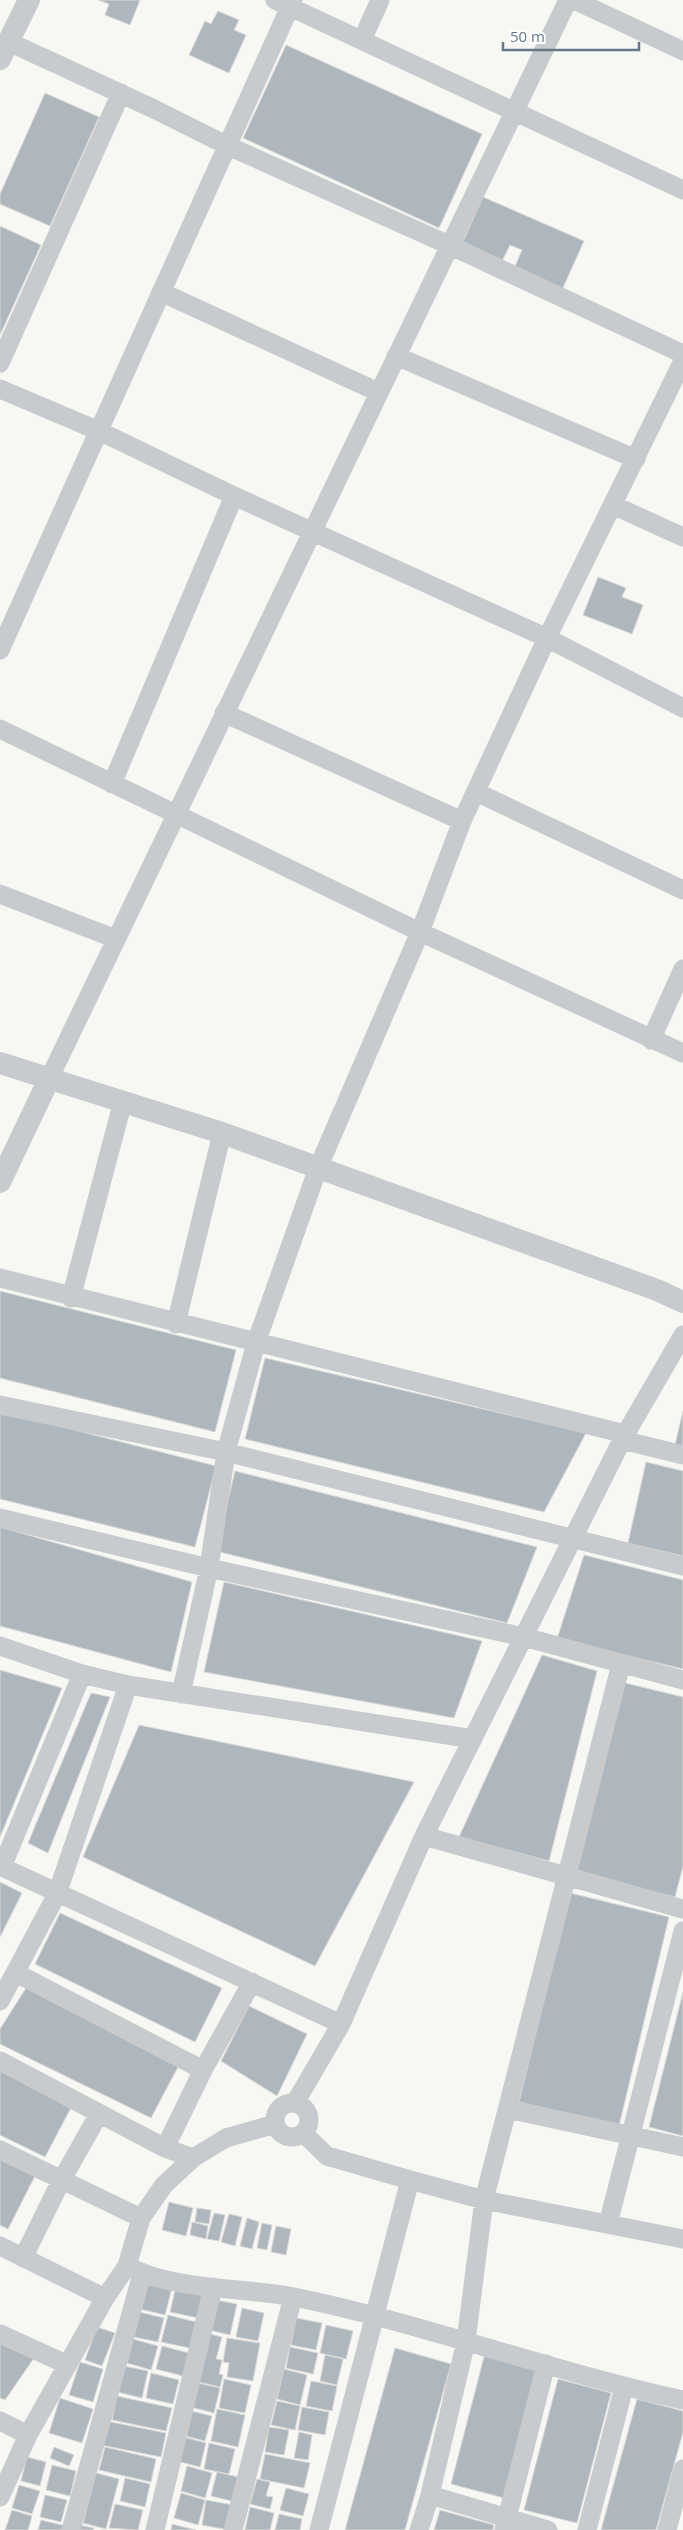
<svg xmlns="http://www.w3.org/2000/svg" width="683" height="2530" viewBox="0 0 683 2530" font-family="'Open Sans',sans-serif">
<rect width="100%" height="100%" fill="#f7f8f4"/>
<path fill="#aeb7bd" stroke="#d9d9d7" d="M98,0H140L130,25L105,15L109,4Z
M218,11L239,20L234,30L246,35L229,73L189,55L205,21L211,24Z
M286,45L482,134L439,228L243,138Z
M45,93L99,117L50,226L0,204V194Z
M483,197L584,241L561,292L513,271L522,250L510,245L501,263L461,246Z
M0,226L41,245L0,335Z
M598,577L626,588L622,597L643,605L632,634L583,615Z
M0,1291L236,1350L215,1432L0,1378Z
M265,1358L586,1433L544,1512L245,1439Z
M0,1411L216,1466L195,1547L0,1499Z
M683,1411V1451L674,1449Z
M646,1462L683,1471V1556L628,1543Z
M235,1471L537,1547L507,1623L216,1551Z
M0,1527L192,1582L171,1672L0,1626Z
M584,1555L683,1580V1669L557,1639Z
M224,1582L482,1641L454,1718L204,1672Z
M542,1655L597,1671L549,1861L459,1837Z
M0,1670L62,1688L0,1837Z
M621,1682L683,1697V1866L675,1897L574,1872Z
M91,1693L110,1697L48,1853L28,1843Z
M139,1725L414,1782L315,1966L83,1857Z
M0,1882L22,1893L0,1937Z
M570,1893L669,1917L619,2126L519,2102Z
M60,1913L222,1988L195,2042L35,1964Z
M26,1988L179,2065L151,2118L0,2044V2029Z
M683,1992V2136L649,2127Z
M249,2006L307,2034L277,2096L221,2061Z
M0,2068L74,2102L45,2157L0,2135Z
M0,2157L36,2174L8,2229L0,2225Z
M169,2202L193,2208L186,2236L162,2230Z
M197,2208L211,2210L209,2224L195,2222Z
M214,2213L225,2215L219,2241L207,2239Z
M229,2214L242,2217L235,2246L221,2242Z
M247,2218L259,2222L252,2249L240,2246Z
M192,2222L208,2226L206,2239L190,2235Z
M262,2223L272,2225L267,2250L257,2248Z
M276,2226L291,2229L286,2255L271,2252Z
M147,2281L172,2288L165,2315L140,2309Z
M176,2286L204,2293L198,2318L170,2312Z
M216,2300L237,2304L230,2335L209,2330Z
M242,2308L264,2313L258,2341L236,2337Z
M139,2312L164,2318L158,2342L134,2337Z
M168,2315L196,2322L190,2348L161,2342Z
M296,2318L322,2323L316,2350L291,2345Z
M326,2325L353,2331L346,2359L320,2353Z
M97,2327L115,2333L102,2366L85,2360Z
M206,2333L222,2337L216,2359L222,2360L219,2374L223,2375L220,2387L194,2381Z
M227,2338L260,2343L253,2381L227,2377L229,2363L223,2362Z
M133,2339L158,2346L151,2370L127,2363Z
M0,2343L34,2358L5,2400L0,2398Z
M162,2346L189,2353L183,2376L156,2369Z
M290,2347L318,2353L313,2374L286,2368Z
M395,2348L451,2364L405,2530H345Z
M485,2353L538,2367L504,2498L451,2484Z
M325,2355L343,2359L337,2385L320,2381Z
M80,2362L103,2369L93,2402L69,2395Z
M124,2366L148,2371L142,2398L117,2392Z
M284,2369L307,2375L300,2405L277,2399Z
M151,2373L179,2380L173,2404L146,2398Z
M224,2379L251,2385L245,2413L219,2408Z
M558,2379L611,2393L577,2523L524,2510Z
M311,2381L337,2386L332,2411L306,2406Z
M193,2382L220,2388L214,2413L187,2406Z
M117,2396L172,2408L166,2431L112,2420Z
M60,2398L93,2409L82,2443L49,2433Z
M637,2399L683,2411V2432L656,2530H601Z
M277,2401L300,2406L295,2430L271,2425Z
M302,2407L329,2412L325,2435L298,2430Z
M217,2409L245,2415L238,2447L211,2441Z
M187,2410L212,2416L205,2441L181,2435Z
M106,2421L166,2433L161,2457L101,2445Z
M269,2427L289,2430L284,2455L265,2452Z
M299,2432L312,2435L308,2460L294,2458Z
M180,2436L206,2443L200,2467L173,2460Z
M209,2443L235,2449L229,2474L204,2469Z
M54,2447L74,2455L69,2466L50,2458Z
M105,2447L156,2459L151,2482L99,2470Z
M265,2454L310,2463L304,2488L260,2479Z
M27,2457L46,2462L40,2486L21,2481Z
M52,2465L76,2471L70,2496L46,2490Z
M187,2466L212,2473L205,2498L181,2491Z
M217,2472L242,2478L236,2502L211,2496Z
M96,2473L119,2479L106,2529L83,2523Z
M125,2478L150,2484L145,2507L120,2501Z
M257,2479L270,2482L266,2496L273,2497L270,2509L250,2504Z
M19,2485L40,2491L32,2514L12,2508Z
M286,2488L309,2494L303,2516L280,2510Z
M181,2493L205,2500L198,2525L174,2518Z
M45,2495L67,2500L61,2522L40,2517Z
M206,2500L233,2505L229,2530L202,2525Z
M115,2504L143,2510L138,2530L109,2528Z
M250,2507L274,2513L270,2530H245Z
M12,2510L32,2516L28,2530H5Z
M440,2510L494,2525L493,2530H434Z
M279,2514L302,2519L300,2530H275Z
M41,2520L66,2526L65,2530H38Z
M172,2524L196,2530H171Z
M78,2525L94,2528L93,2530H77Z"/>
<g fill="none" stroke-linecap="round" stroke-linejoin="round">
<path stroke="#c7cbce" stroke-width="19" d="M275,0L683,190
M574,0L683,51
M362,40L380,0
M9,42L152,108L226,145L449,245L683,354
M161,292L378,392
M396,356L636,459
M0,363L121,93
M0,389L99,431L234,496L547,638L683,708
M613,505L683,537
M0,650L293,0
M224,713L462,821
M0,729L420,932L683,1053
M112,784L234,496
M476,792L683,890
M0,894L116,939
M651,1040L683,969
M50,1077L568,0
M0,1278L625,1434
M71,1298L123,1101
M176,1324L222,1133
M0,1405L226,1452L683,1566
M622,1440L683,1455
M0,1518L209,1568L524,1637L683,1680
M0,1646L82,1674L128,1685L473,1739
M181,1694L209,1568L226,1452L256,1343L318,1168L420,932L462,821L547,638L683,361
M424,1836L683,1909
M0,1866L341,2024
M2,1867L82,1674
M16,1973L203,2070L165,2148
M0,2001L57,1894L128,1685
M0,2061L165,2148L193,2158
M203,2070L252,1982
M295,2103L341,2024L424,1836L622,1440L683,1335
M275 2120a17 17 0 1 1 34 0a17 17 0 1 1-34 0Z
M508,2109L683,2147
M303,2133L327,2156L410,2180L484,2200L683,2239
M0,2150L141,2218
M608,2224L683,1931
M0,2246L105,2298
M23,2258L61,2181L99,2114
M127,2266C174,2291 242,2287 294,2297C426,2324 552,2372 683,2400
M0,2334L68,2365
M0,2421L28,2435
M430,2495L548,2530
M0,2497L28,2435L105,2298L127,2266L141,2218L164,2185L193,2158L226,2138L275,2124
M71,2530L142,2274
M155,2530L213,2287
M233,2530L293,2297
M319,2530L410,2180
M419,2530L430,2495L466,2341L484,2200L621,1664
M504,2530L546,2364
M587,2530L624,2387
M667,2530L683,2469"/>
<path stroke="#c7cbce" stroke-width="22" d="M0,59L29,0
M0,1063L222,1133L657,1290L683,1302
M0,1182L50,1077"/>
</g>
<path d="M503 42v8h136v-8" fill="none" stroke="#637788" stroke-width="2.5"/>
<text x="510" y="42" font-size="15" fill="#637788" stroke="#ffffff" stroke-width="4" paint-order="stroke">50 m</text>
</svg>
